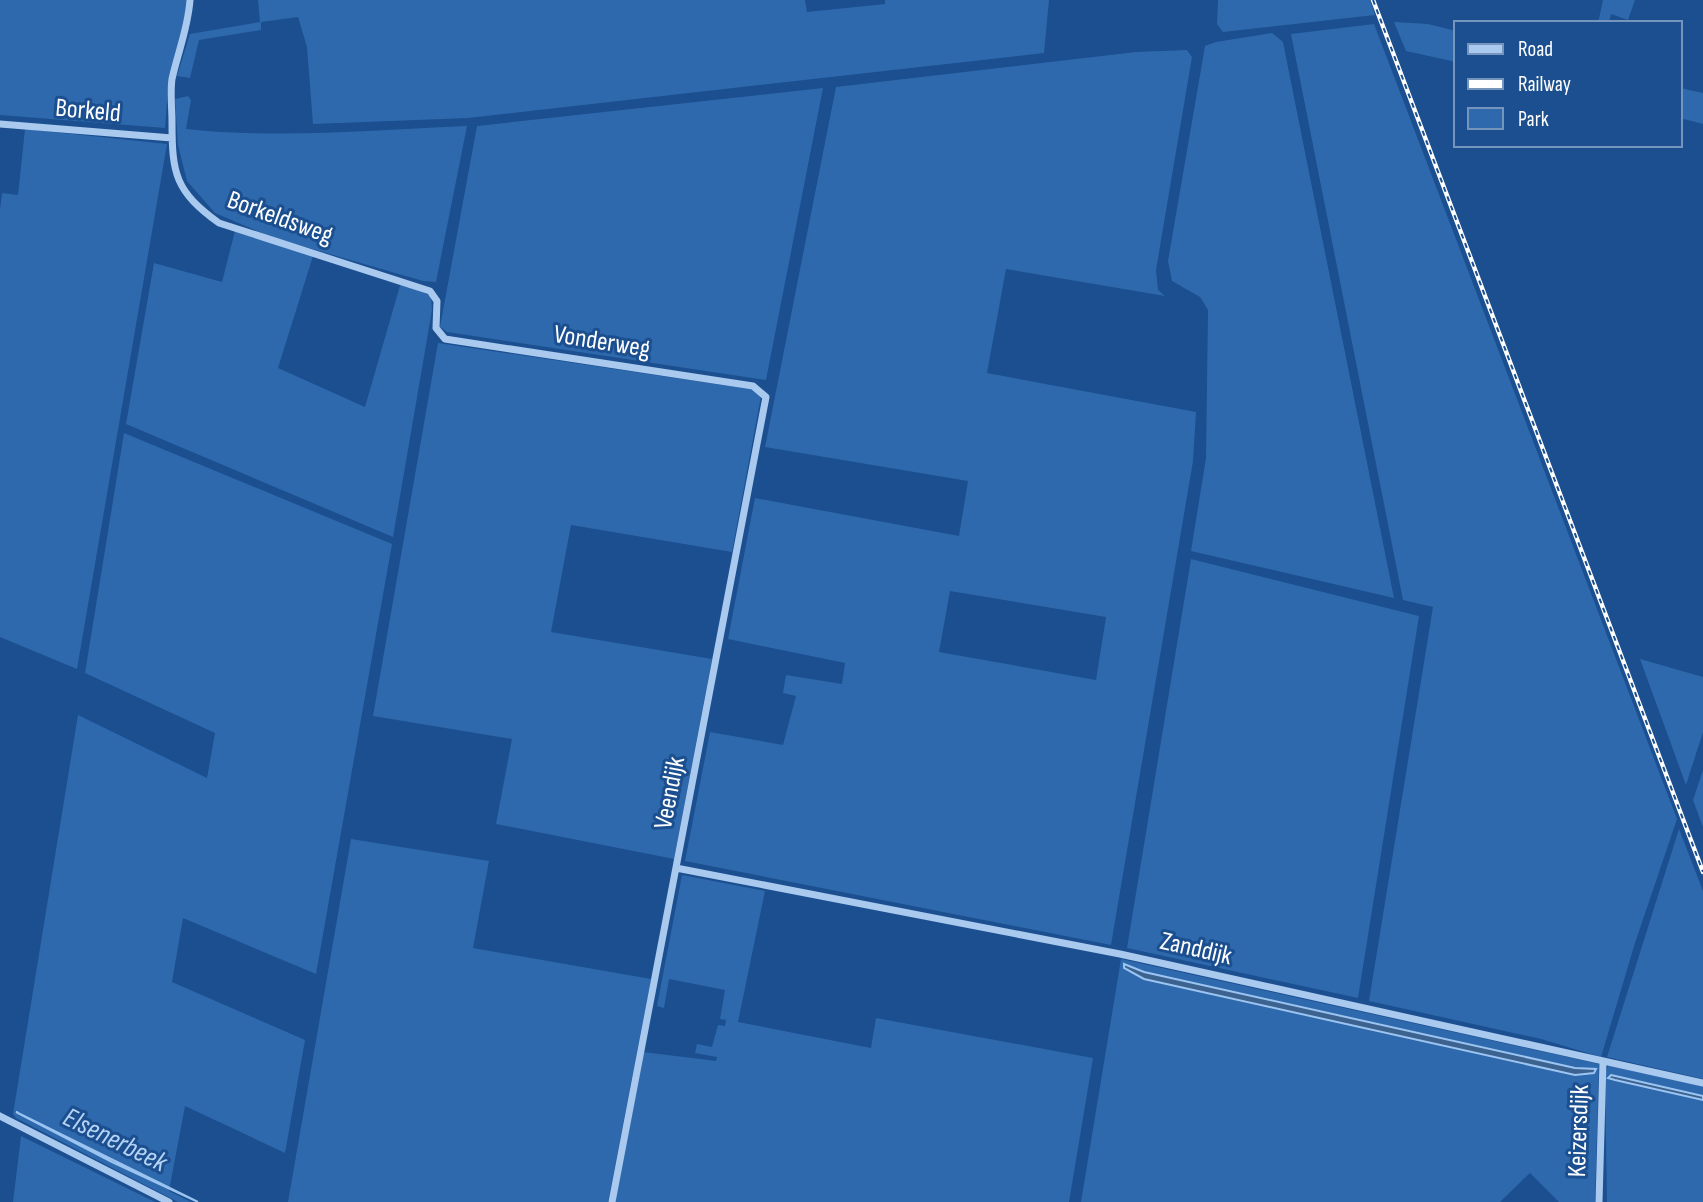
<svg xmlns="http://www.w3.org/2000/svg" width="1703" height="1202" viewBox="0 0 1703 1202" font-family="'Sofia Sans Condensed',sans-serif">
<rect width="100%" height="100%" fill="#1b4f8f"/>
<path fill="#2e69ad" fill-rule="evenodd" d="M0,0H188L168,88L165,128L0,115Z
M258,0H805L807,12L885,4V0H1049L1044,53L468,118L313,124L307,47L298,17L261,22V30L199,40L190,78L177,76L190,34L260,22Z
M1218,0H1370L1375,15L1223,32L1217,24Z
M1603,0H1635L1628,20L1611,14L1609,23H1598Z
M1394,22L1428,24L1456,31V62L1406,51Z
M1374,24L1677,819L1635,943L1601,1057L1541,1039L1369,1001L1433,607L1403,600L1291,34Z
M1272,33L1283,42L1394,598L1191,551L1206,458L1208,310L1200,297L1172,281L1168,261L1205,46L1216,42Z
M1187,50L1192,57L1156,270L1158,290L1165,296L1006,269L987,373L1196,412L1193,461L1111,945L685,861L710,732L783,745L796,696L783,693L786,675L842,684L845,663L728,639L755,498L959,536L968,481L765,447L836,87L1136,52ZM950,591L1106,617L1096,680L939,652Z
M823,88L766,380L447,332L440,327L477,126Z
M1680,88L1703,93V124L1680,118Z
M188,96L191,100L186,129C279,139 374,130 467,126L436,282L423,281L271,237L215,213L187,181L178,145L175,99Z
M25,129L167,144L77,669L0,637V210L2,193L18,195Z
M235,231L313,256L278,368L365,407L401,282L431,296L432,310L393,537L126,424L154,263L222,282Z
M438,343L756,390L761,396L732,552L571,525L551,632L712,659L674,859L496,824L512,739L373,716Z
M124,433L392,544L316,974L183,918L172,982L305,1040L285,1153L185,1106L169,1191L191,1202H178L16,1118L13,1114L78,715L207,778L215,733L85,673Z
M1191,559L1419,616L1358,998L1127,948Z
M1640,659L1703,677V732L1686,785Z
M1703,770V827L1693,800Z
M1679,829L1703,891V1079L1607,1057Z
M351,839L489,861L473,948L651,979L608,1202H288Z
M682,875L765,891L738,1022L871,1048L876,1018L1093,1058L1069,1202H615L643,1052L716,1061L717,1057L695,1053L697,1044L712,1047L718,1025L725,1026L726,1020L720,1019L725,990L669,979L664,1008L657,1006Z
M1121,959L1599,1064L1595,1202H1559L1530,1173L1500,1202H1081ZM1127,965L1144,972L1575,1068H1593L1594,1073L1575,1075L1144,979L1124,968Z
M1608,1065L1703,1086V1096L1611,1075L1609,1078L1703,1100V1202H1607L1605,1076Z
M21,1136L155,1202H13Z"/>
<path fill="#3c6290" stroke="#9cc4f0" stroke-width="2" d="M1124,964L1144,972L1575,1068L1596,1069L1594,1073L1575,1075L1144,979L1124,968Z
M1611,1075L1703,1096V1100L1615,1080L1608,1078Z
M16,1112L198,1202L112,1162Z"/>
<g fill="none" stroke-linecap="round" stroke-linejoin="round">
<path stroke="#a9c9ee" stroke-width="7" d="M190,0C188,28 178,52 172,79C170,93 172,108 172,122C172,174 175,191 219,223L430,291L437,301L436,328L445,339L753,386L766,397L612,1202
M0,124L172,138
M676,868L1120,954L1703,1083
M0,1116L169,1202
M1599,1202L1603,1061"/>
<g stroke="#fff" stroke-width="4.5">
<path id="rail" d="M1373,0L1703,872"/>
</g>
<use href="#rail" stroke="#1b4f8f" stroke-width="2" stroke-dasharray="5" stroke-linecap="butt"/>
</g>
<g text-anchor="middle" dominant-baseline="central" stroke-width="6" stroke-linejoin="round" paint-order="stroke">
<g font-size="26" fill="#fff" stroke="#1b4f8f">
<text transform="translate(88 111) rotate(5)">Borkeld</text>
<text transform="translate(280 218) rotate(20)">Borkeldsweg</text>
<text transform="translate(602 342) rotate(9)">Vonderweg</text>
<text transform="translate(670 793) rotate(-79)">Veendijk</text>
<text transform="translate(1196 949) rotate(13)">Zanddijk</text>
<text transform="translate(1579 1131) rotate(-88)">Keizersdijk</text>
</g>
<g font-size="28" font-style="italic" fill="#b5d3f5" stroke="#1b4f8f">
<text transform="translate(115 1140) rotate(26)">Elsenerbeek</text>
</g>
</g>
<rect x="1454" y="21" width="228" height="126" fill="#1b4f8f" stroke="#7695bc" stroke-width="2"/>
<rect x="1468" y="44" width="35" height="10" fill="#a9c9ee" stroke="#7695bc" stroke-width="2"/>
<text x="1518" y="56" font-size="21" fill="#ffffff">Road</text>
<rect x="1468" y="79" width="35" height="10" fill="#ffffff" stroke="#7695bc" stroke-width="2"/>
<text x="1518" y="91" font-size="21" fill="#ffffff">Railway</text>
<rect x="1468" y="108" width="35" height="21" fill="#2e69ad" stroke="#7695bc" stroke-width="2"/>
<text x="1518" y="126" font-size="21" fill="#ffffff">Park</text>
</svg>
